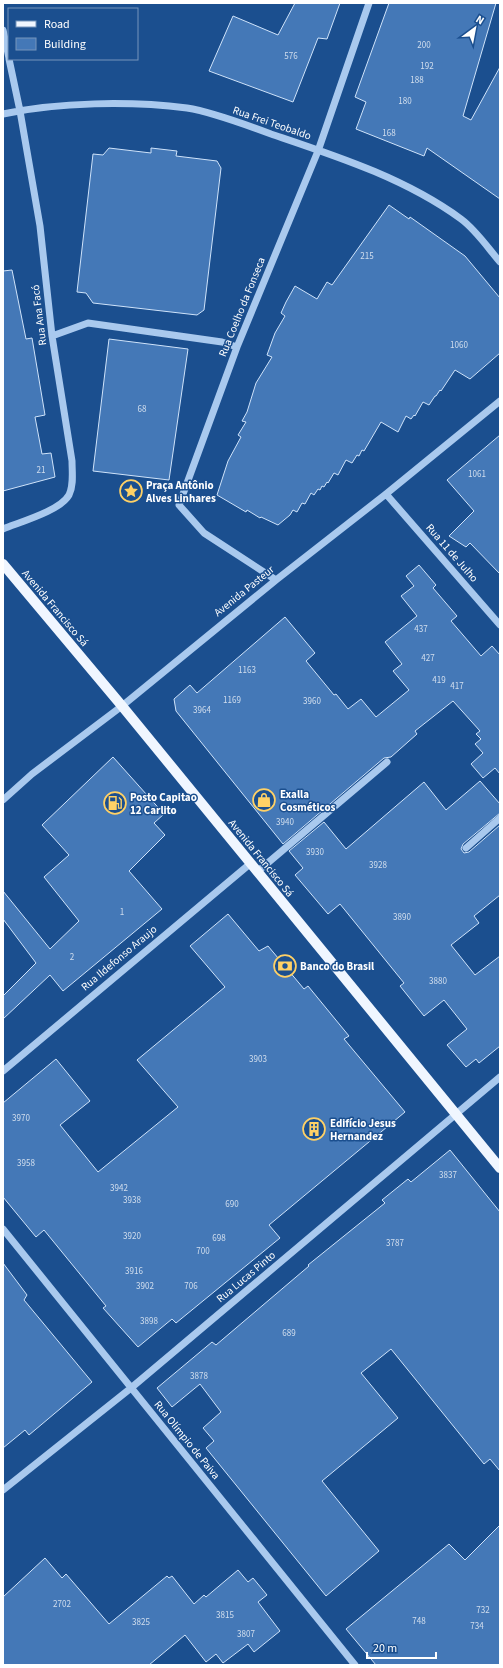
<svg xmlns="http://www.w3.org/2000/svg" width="503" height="1668" viewBox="0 0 503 1668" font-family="'Source Sans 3',sans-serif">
<rect width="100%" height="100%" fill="#1b4f8f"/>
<path fill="#4478b7" stroke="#cfe3fa" d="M295,3H340L327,39L318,38L293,102L209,71L233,16L278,35Z
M389,3H496L463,116L471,120L500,67V199L427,148L424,156L356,129L366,102L355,97Z
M109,148L151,153V148L177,151L176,156L217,161L221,168L204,310L197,315L93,303L86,293L77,292L93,154L103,155Z
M389,205L409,219L410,217L465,256L500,298V353L470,379L455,370L441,391L440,390L436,396H435L429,405L423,402L415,416L414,415L411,419L406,416L398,432L381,422L364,451L362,450L359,456L357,455L352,463L346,460L338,475L334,473L328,483L327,482L324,487L322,486L320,490L318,489L314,495L311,493L305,504L302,503L297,512L293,510L290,515L278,525L261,517L260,518L247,510L246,512L217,495L228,461L241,437L238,435L246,422L242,421L247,412L256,383L272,357L267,355L275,333L285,316L281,313L286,302L295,286L317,299L327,282L332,285Z
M12,270L26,339L32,338L45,415L35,417L42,454L51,453L55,477L3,491V271Z
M109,339L188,349L169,480L93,471Z
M500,435V574L470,543L466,547L449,536L474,511L447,480Z
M419,565L436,585L433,588L457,616L451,621L481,656L492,646L500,655V774L495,768L483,778L471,764L483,753L475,744L481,739L476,734L480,731L453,701L415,731L417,734L391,757L384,758L283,844L176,711L174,699L190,685L197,693L285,617L315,653L306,661L334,695L336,694L348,709L361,699L376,717L409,690L393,671L402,664L385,642L417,616L401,596L414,586L406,576Z
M113,757L164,814L154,823L165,835L129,871L162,909L63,991L50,975L3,1019V996L36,963L3,919V891L50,949L79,921L44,877L69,855L42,825Z
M480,781L500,804V813L463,844L461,849L464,853L469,852L500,825V895L474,916L479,923L451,945L475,975L500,956V1046L479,1063L476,1059L466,1067L447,1045L467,1029L444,1000L424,1016L400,986L404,983L340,904L328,914L295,875L303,868L289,851L324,822L346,849L424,782L446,810Z
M228,914L259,951L268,946L304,989L308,986L349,1036L344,1039L405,1112L269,1225L280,1238L176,1323L172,1319L138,1347L103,1308L106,1306L44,1230L36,1237L3,1197V1103L56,1059L90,1101L60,1125L98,1172L178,1107L137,1060L225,987L190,946Z
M450,1150L500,1212V1471L490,1459L484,1464L391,1349L361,1373L398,1418L322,1481L379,1551L326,1596L206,1448L214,1441L203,1428L221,1412L200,1384L172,1407L157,1388L212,1342L216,1345L309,1266L308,1265L385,1203L382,1200L408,1179L411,1182Z
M3,1263L27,1295L24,1300L92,1382L29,1435L25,1430L3,1448Z
M500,1525V1665H376L346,1629L449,1544L465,1560Z
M45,1558L62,1578L66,1574L109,1624L167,1576L169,1578L172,1576L194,1604L204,1595L206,1597L238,1570L248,1582L253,1578L267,1595L258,1602L280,1631L254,1652L248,1644L223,1663L216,1654L206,1662L185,1635L149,1665H3V1597Z"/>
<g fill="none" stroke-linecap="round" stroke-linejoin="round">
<path stroke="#a9c9ee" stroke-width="7" d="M3,30L9,58
M3,114C58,102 131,101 187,108C212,112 247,125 271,134C336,156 405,178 461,219C476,230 488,248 500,262
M52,336L88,323L222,342L237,347
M386,494L500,625
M3,529C20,522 60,511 69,495C74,485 72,472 72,461L52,336L40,226L20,111L9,59
M276,580L204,533L179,505L237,347L318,151L369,3
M3,800L32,774L122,706L276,580L386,494L500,401
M466,848L500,818
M257,872L387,762
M3,1071L251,863
M3,1229L355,1665
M3,1490L131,1388L500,1077"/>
<path stroke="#f0f6ff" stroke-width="10" d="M3,564L122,706L500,1168"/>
</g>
<defs>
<g id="sight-ring" transform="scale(1.15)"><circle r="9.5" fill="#1b4f8f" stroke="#ffd166" stroke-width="1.5"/><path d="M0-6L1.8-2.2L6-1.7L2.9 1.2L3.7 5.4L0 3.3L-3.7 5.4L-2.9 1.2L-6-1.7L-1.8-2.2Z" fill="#ffd166"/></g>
<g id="shop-ring" transform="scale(1.15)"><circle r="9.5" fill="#1b4f8f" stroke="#ffd166" stroke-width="1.5"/><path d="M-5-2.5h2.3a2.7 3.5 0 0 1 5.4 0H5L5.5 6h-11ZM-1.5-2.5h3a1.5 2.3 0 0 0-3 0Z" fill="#ffd166"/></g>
<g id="fuel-ring" transform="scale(1.15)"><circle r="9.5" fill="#1b4f8f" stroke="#ffd166" stroke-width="1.5"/><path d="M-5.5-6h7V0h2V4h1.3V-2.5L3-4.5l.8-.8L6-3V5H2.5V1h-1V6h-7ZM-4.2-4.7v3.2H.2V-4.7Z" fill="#ffd166"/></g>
<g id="bank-ring" transform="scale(1.15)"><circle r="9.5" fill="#1b4f8f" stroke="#ffd166" stroke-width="1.5"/><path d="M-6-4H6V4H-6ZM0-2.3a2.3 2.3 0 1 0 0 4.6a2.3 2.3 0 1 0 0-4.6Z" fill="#ffd166"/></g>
<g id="building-ring" transform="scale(1.15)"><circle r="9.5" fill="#1b4f8f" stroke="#ffd166" stroke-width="1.5"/><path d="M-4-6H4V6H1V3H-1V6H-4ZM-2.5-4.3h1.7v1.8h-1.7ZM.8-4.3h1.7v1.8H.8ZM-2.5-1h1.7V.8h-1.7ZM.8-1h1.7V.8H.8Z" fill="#ffd166"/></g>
</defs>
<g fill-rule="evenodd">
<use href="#sight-ring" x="131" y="491"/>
<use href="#shop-ring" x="264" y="800"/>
<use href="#fuel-ring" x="115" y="803"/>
<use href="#bank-ring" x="285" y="966"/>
<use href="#building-ring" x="314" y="1129"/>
</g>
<g text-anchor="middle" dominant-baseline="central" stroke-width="3" stroke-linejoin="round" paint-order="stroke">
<g font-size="9" fill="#d0dded">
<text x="424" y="45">200</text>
<text x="291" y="56">576</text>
<text x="427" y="66">192</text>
<text x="417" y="80">188</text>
<text x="405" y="101">180</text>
<text x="389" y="133">168</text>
<text x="367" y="256">215</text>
<text x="459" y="345">1060</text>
<text x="142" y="409">68</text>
<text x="41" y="470">21</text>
<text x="477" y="474">1061</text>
<text x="421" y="629">437</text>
<text x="428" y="658">427</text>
<text x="247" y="670">1163</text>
<text x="439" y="680">419</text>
<text x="457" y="686">417</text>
<text x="232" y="700">1169</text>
<text x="312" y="701">3960</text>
<text x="202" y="710">3964</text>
<text x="285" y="822">3940</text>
<text x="315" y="852">3930</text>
<text x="378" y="865">3928</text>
<text x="122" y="912">1</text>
<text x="402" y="917">3890</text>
<text x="72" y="957">2</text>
<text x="438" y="981">3880</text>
<text x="258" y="1059">3903</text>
<text x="21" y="1118">3970</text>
<text x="26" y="1163">3958</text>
<text x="448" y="1175">3837</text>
<text x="119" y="1188">3942</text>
<text x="132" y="1200">3938</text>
<text x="232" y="1204">690</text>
<text x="132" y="1236">3920</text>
<text x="219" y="1238">698</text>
<text x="395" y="1243">3787</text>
<text x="203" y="1251">700</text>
<text x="134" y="1271">3916</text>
<text x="145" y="1286">3902</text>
<text x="191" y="1286">706</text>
<text x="149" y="1321">3898</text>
<text x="289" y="1333">689</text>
<text x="199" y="1376">3878</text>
<text x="62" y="1604">2702</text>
<text x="483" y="1610">732</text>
<text x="225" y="1615">3815</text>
<text x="419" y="1621">748</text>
<text x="141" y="1622">3825</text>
<text x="477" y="1626">734</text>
<text x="246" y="1634">3807</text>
</g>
<g font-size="11" fill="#fff" stroke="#1b4f8f">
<text transform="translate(272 123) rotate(19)">Rua Frei Teobaldo</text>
<text transform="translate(242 307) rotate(-68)">Rua Coelho da Fonseca</text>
<text transform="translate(39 315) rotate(-97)">Rua Ana Facó</text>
<text transform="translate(452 553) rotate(49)">Rua 11 de Julho</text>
<text transform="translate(244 591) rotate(-39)">Avenida Pasteur</text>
<text transform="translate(55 608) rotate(50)">Avenida Francisco Sá</text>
<text transform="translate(261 858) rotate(51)">Avenida Francisco Sá</text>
<text transform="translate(119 958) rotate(-40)">Rua Ildefonso Araujo</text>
<text transform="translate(246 1277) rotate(-40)">Rua Lucas Pinto</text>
<text transform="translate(187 1440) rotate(51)">Rua Olímpio de Paiva</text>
</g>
<g font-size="11" font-weight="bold" fill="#fff" stroke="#1b4f8f" text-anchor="start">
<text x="146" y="485">Praça Antônio<tspan x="146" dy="13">Alves Linhares</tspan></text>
<text x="280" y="794">Exalla<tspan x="280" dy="13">Cosméticos</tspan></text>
<text x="130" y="797">Posto Capitao<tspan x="130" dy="13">12 Carlito</tspan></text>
<text x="300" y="966">Banco do Brasil</text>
<text x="330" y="1123">Edifício Jesus<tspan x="330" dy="13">Hernandez</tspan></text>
</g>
</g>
<rect width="503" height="1668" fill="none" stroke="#ffffff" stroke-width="8"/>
<rect x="8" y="8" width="130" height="52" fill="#1b4f8f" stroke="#7695bc"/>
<rect x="16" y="21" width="20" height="6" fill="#f0f6ff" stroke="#7695bc"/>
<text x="44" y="28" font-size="12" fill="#ffffff">Road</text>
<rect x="16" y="38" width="20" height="12" fill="#4478b7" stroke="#7695bc"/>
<text x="44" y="48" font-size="12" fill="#ffffff">Building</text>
<g transform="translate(475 28) rotate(32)" stroke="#1b4f8f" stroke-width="3" paint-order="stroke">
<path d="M0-3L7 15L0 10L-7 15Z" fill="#ffffff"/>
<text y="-6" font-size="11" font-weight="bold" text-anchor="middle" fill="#ffffff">N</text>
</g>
<path d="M367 1652v6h69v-6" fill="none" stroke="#ffffff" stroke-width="2"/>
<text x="373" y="1652" font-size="12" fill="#ffffff" stroke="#1b4f8f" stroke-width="3" paint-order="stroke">20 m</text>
</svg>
